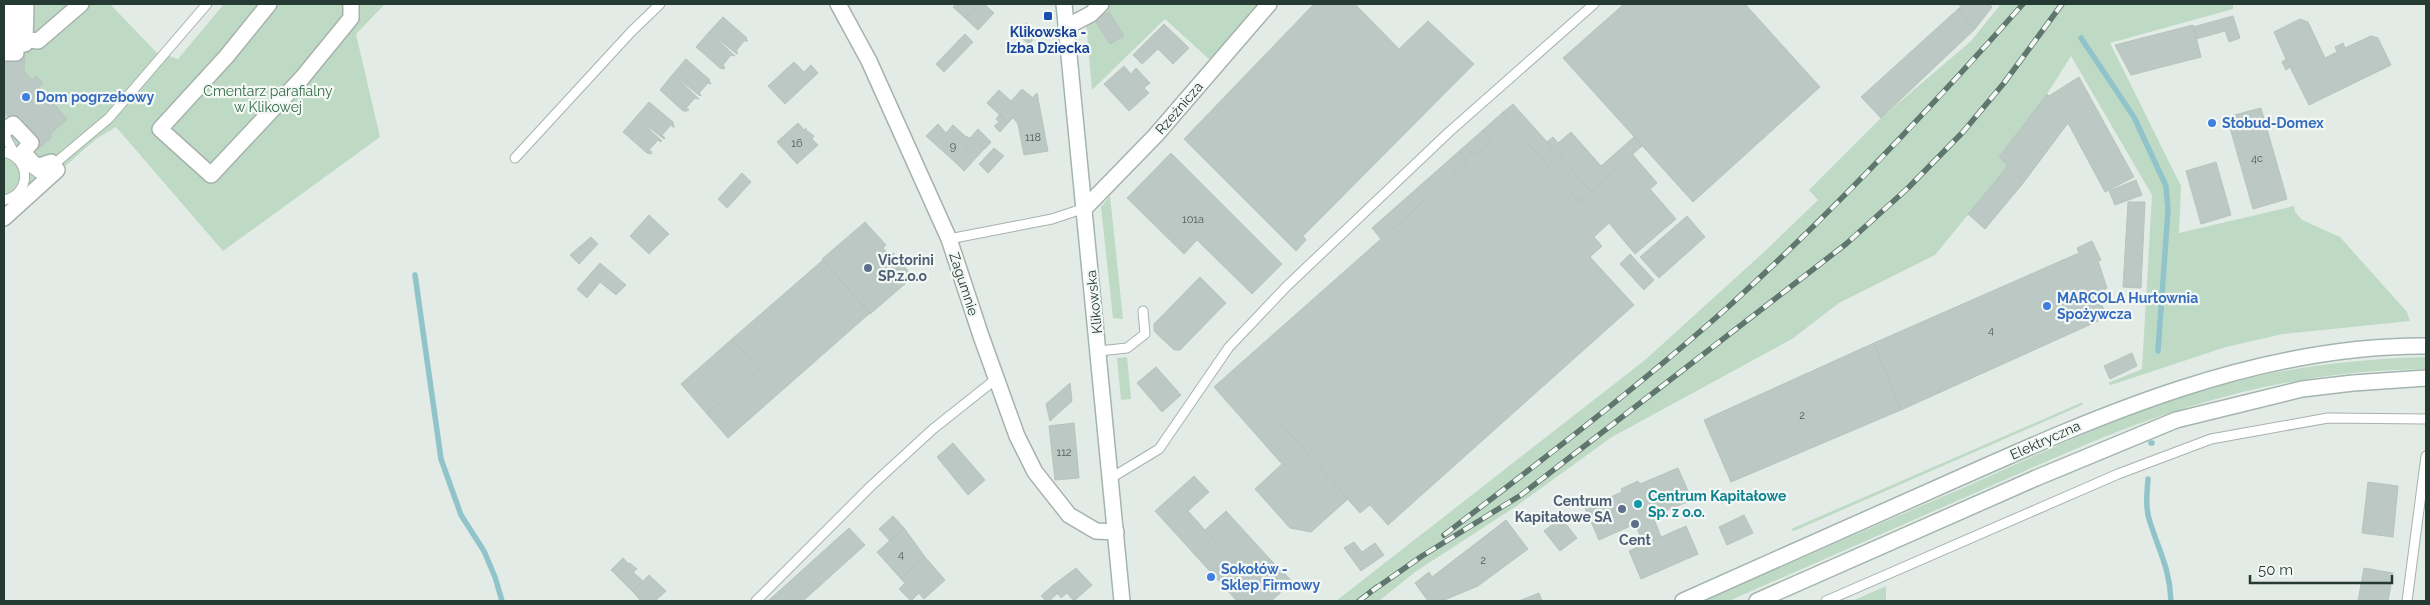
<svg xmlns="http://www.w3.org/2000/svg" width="2430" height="605" viewBox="0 0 2430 605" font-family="Raleway,sans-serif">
<rect width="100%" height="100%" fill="#e3ebe7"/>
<path fill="#bedac4" d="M4,4H110L156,52L178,59L224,4H385L356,34L380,137L223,251L116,127L96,139L4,220Z
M1109,4H1261L1210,60L1165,19L1092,90L1086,23Z
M2001,4H2233V9L2110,43L2181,186L2179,233L2294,206L2295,212L2302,220L2340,237L2407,312L2410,321L2283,334L2226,347L2111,385L2108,383L2142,369L2152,195L2071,56L2047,94L1999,157L2008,166L1935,255L1839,303L1792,339L1612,437L1515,507L1415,572L1379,601H1336L1645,360L1764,252L1818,200L1809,190L1881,118L1971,41Z
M1110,196L1123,319L1113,318L1101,207Z
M1127,357L1131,399L1121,400L1117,358Z
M2426,357V369C2345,370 2270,382 2192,406C2118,428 2046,462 1975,493C1893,529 1811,565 1729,601H1703C1790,563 1877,525 1965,487C2041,453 2118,416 2198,392C2273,369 2348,359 2426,357Z
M2083,402L2082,405L1794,531L1791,529Z
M1886,586V601H1852Z"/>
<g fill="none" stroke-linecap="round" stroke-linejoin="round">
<path stroke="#91c4ca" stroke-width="5.5" d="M2081,38L2134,117L2166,186L2168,210L2158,351
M415,275L441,459L461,515L484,551L495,577L502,601
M2151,443H2152
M2148,479C2147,493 2145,508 2150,522C2159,551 2170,569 2171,601"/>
</g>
<path fill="#bcc8c3" stroke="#b6c4bd" d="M956,4H978L965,18L953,7Z
M978,4H984L994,13L978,30L965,18Z
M1314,4H1355L1399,49L1428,21L1474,64L1303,236L1306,240L1296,251L1184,139Z
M1624,4H1745L1820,87L1693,202L1563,58Z
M1958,4H1989L1992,7L1975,29L1958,9L1961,7Z
M1958,9L1975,29L1881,118L1861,97Z
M1109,12L1124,36L1110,44L1095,20Z
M2233,16L2240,38L2229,42L2225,31L2196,39L2193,27Z
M723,17L747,38L746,39L748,41H744L736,51L738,53L737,54L709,32Z
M2300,19L2308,22L2325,58L2337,52L2335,47L2343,43L2345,48L2371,36L2378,38L2391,65L2309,105L2290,67L2286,70L2282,62L2286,59L2274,32Z
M1026,23L1039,33L1029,44L1017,34Z
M1164,24L1189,48L1173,64L1158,49L1142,64L1133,55Z
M2193,25L2201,57L2131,75L2115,45Z
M709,32L735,56L731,55L723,65L725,68L724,69L720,68L696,47Z
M965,34L973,42L944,72L936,64Z
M4,53L25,54L24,71L32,80L36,76L43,83L39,87L67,119L50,134L52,137L38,149L4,111Z
M686,59L710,80L709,81L711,84L708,83L699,93L701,95L700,96L673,74Z
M794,62L804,72L811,65L818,73L785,104L768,86Z
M1124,66L1131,74L1136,68L1150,83L1144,88L1149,93L1129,111L1104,84Z
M673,74L699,99L695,98L686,108L689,110L687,111H683L660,90Z
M2079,77L2134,177L2105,192L2068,123L2024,182L1999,157L2047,94L2049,96Z
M1022,89L1032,97L1008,123L987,103L999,90L1011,101Z
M1037,93L1048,151L1024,155L1018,124L1013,118Z
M649,102L673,122L674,128L671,125L662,135L665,138L664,139L636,117Z
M1513,104L1591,191L1579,202L1502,113Z
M2261,108L2287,199L2253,209L2227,117Z
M1502,113L1579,202L1633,155L1657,183L1650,189L1676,219L1635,254L1609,223L1594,237L1602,246L1590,257L1634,305L1388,525L1370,505L1360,513L1233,370L1468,162L1464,157L1470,151L1474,156L1491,140L1483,130Z
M1000,114L1008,123L1000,132L994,126L999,122L996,119Z
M636,117L662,141L661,142L658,140L649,150L652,152L651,154L647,153L623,132Z
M798,123L804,130L806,128V130L814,136L812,139L818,145L797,164L777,142Z
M938,124L946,133L953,125L965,136L970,138L972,136L976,140L955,162L926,136Z
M978,129L991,142L985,149L972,136Z
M1483,130L1491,140L1474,156L1470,151L1464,157L1468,162L1381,239L1372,228Z
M1571,132L1601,166L1634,137L1642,146L1591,191L1547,142L1553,137L1558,143Z
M976,140L985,148L964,171L955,162Z
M994,148L1004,156L988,173L979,164Z
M1171,153L1282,264L1252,294L1197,240L1184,254L1127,198Z
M2216,162L2231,215L2201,224L2186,171Z
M2008,166L2024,182L1985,229L1968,214Z
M742,173L751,182L727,208L718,199Z
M2136,180L2142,195L2115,205L2109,191Z
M2128,202H2145L2141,288L2123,287Z
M649,215L669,234L649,254L630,236Z
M1687,216L1705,237L1659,278L1640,257Z
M865,222L886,245L883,248L890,256L893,253L913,277L870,314L822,259Z
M591,237L598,244L579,264L570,255Z
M2092,241L2101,260L2098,261L2107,288L2097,293L2107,317L1901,410L1874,343L2079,253L2077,248Z
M1630,254L1654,280L1644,290L1620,264Z
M823,260L870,313L728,438L707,414L759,369L732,339Z
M600,263L626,285L616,295L600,282L587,298L577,289Z
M1200,277L1226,303L1180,350H1174L1154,331V324Z
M732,339L759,369L707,414L681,384Z
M1874,343L1901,410L1731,482L1704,420Z
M2132,353L2137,366L2110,379L2104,366Z
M1156,367L1181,395L1162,412L1137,383Z
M1233,370L1348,499L1311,532L1290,528L1255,489L1282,464L1214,387Z
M1070,383L1072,401L1050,421L1046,404Z
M1074,423L1079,478L1055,480L1049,426Z
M953,443L985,480L968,495L937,457Z
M1678,468L1692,500L1653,516L1661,537L1644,544L1635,524L1599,540L1585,508L1622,492L1621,489L1638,481L1640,484Z
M1194,476L1209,492L1188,511L1205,530L1248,576L1268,557L1293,582L1271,601H1237L1155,511Z
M2368,482L2398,486L2393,537L2362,533Z
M1226,511L1268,557L1248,576L1205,530Z
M1744,515L1753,533L1727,545L1719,527Z
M893,516L904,528L890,541L879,529Z
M1561,518L1577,538L1560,551L1544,531Z
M1506,520L1528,549L1478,586L1442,601H1428L1415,583L1429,572L1432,577Z
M1686,526L1698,554L1641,579L1629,551Z
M849,528L865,545L803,601H768Z
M904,528L925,557L901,579L877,552Z
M1354,542L1362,552L1375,543L1384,555L1361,571L1344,548Z
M925,557L945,580L924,599L914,588L911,590L901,579Z
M623,558L629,564L617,576L611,570Z
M630,563L637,569L633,572L643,581L633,592L617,576Z
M1076,568L1092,585L1074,601L1067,593L1061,598L1052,586Z
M2364,568L2393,573L2388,601H2358Z
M649,575L666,591L655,601H641L633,592Z
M905,583L911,590L914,588L919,593L911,601L899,589Z
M1052,586L1058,593L1049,601H1046L1041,596Z
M1539,593L1542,601H1519Z"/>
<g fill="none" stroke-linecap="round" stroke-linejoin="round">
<g stroke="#a6b2ad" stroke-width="11">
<path id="lane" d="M4,134L17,158L41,175L109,118L207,4
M4,152C31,158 32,194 4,200
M515,158L631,32L660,4
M949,239L1052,219L1085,208
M1099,351L1127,348L1145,334L1143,311
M1111,478L1159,449L1229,347L1287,286L1449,132L1594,4
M756,601L871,486L933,429L996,379
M1826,601L2118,474L2211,439L2328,418L2426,419
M2407,601L2426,456"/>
</g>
<g stroke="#a6b2ad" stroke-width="18">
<path id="street" d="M269,4L226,57L160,129L211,175L302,78L351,18V4
M838,4L869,61L949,239L981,336L1017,436L1035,472L1069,515L1096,531L1116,532
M1066,27L1091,14L1101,4
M4,37L38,41L81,4
M10,37L12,4
M4,46V53H16V47L20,44H25L26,4
M4,131L13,124L31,143L23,152L34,164L39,166L51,162L57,170L4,218
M1085,208L1156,135L1269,4"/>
</g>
<g stroke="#a3b5ae" stroke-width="18">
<path id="secondary" d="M1064,4L1122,601
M1683,601C1772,562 1860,522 1948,483C2100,415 2257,345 2426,346
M1757,601L2036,478L2176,420L2302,389L2353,383L2426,378"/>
</g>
<use href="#lane" stroke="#fff" stroke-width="9"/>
<use href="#street" stroke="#fff" stroke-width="15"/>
<use href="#secondary" stroke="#fff" stroke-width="15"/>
<g stroke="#5f766f" stroke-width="5.5">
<path id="rail" d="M1444,535C1541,461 1637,388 1728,307C1833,212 1929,110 2023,4
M1372,591L1422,556L1521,495L1846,244L1908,188L1963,132L2004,83L2062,4
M1359,601L1377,587"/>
</g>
<use href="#rail" stroke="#f3f8f5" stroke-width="4" stroke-dasharray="11" stroke-linecap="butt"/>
</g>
<rect fill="#1a4fb4" stroke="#f3f8f5" stroke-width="2" x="1043" y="11" width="10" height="10" rx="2.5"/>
<g fill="#3f7fe0" stroke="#f3f8f5" stroke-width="2">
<circle cx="26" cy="97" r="5"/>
<circle cx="2212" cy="123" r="5"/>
<circle cx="2047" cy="306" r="5"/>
<circle cx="1211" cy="577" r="5"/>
</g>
<g fill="#5c6f8a" stroke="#f3f8f5" stroke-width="2">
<circle cx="868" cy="268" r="5"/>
<circle cx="1622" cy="509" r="5"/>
<circle cx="1635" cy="524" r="5"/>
</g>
<circle fill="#0f9aa8" stroke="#f3f8f5" stroke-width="2" cx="1638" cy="504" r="5"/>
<g text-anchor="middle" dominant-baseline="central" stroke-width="4.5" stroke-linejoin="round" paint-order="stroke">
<g font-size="11" fill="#4b5e57">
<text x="1033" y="137">118</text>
<text x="797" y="143">16</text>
<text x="953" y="146">9</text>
<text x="2257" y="158">4c</text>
<text x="1193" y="219">101a</text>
<text x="1991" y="330">4</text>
<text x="1802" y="415">2</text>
<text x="1064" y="452">112</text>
<text x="901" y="554">4</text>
<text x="1483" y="560">2</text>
</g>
<g font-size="14" font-weight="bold" fill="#164399" stroke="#f3f8f5">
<text x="1048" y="32">Klikowska -<tspan x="1048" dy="16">Izba Dziecka</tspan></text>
</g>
<g font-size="14" fill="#346c47" stroke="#f3f8f5">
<text x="268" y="91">Cmentarz parafialny<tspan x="268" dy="16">w Klikowej</tspan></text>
</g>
<g font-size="14" font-weight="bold" fill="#366cbe" stroke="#f3f8f5" text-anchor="start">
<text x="36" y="97">Dom pogrzebowy</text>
<text x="2222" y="123">Stobud-Domex</text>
<text x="2057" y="298">MARCOLA Hurtownia<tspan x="2057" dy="16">Spożywcza</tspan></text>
<text x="1221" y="569">Sokołów -<tspan x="1221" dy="16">Sklep Firmowy</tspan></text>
</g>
<g font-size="14" fill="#253a33" stroke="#f3f8f5">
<text transform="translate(1179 108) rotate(-49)">Rzeźnicza</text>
<text transform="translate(964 284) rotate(72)">Zagumnie</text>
<text transform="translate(1094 302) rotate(-96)">Klikowska</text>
<text transform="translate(2045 440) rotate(-24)">Elektryczna</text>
</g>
<g font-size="14" font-weight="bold" fill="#4e5e75" stroke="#f3f8f5" text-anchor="start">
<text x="878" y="260">Victorini<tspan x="878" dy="16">SP.z.o.o</tspan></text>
<text x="1612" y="501" text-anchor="end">Centrum<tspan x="1612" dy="16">Kapitałowe SA</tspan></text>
<text x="1635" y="540" text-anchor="middle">Cent</text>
</g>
<g font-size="14" font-weight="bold" fill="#0d838f" stroke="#f3f8f5" text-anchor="start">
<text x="1648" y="496">Centrum Kapitałowe<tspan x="1648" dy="16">Sp. z o.o.</tspan></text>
</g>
</g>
<rect width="2430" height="605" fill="none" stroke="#253a33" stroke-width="10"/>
<path d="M2250 575v8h142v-8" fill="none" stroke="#253a33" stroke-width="2.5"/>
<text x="2258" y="575" font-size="15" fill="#253a33" stroke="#f3f8f5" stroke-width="4" paint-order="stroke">50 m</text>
</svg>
